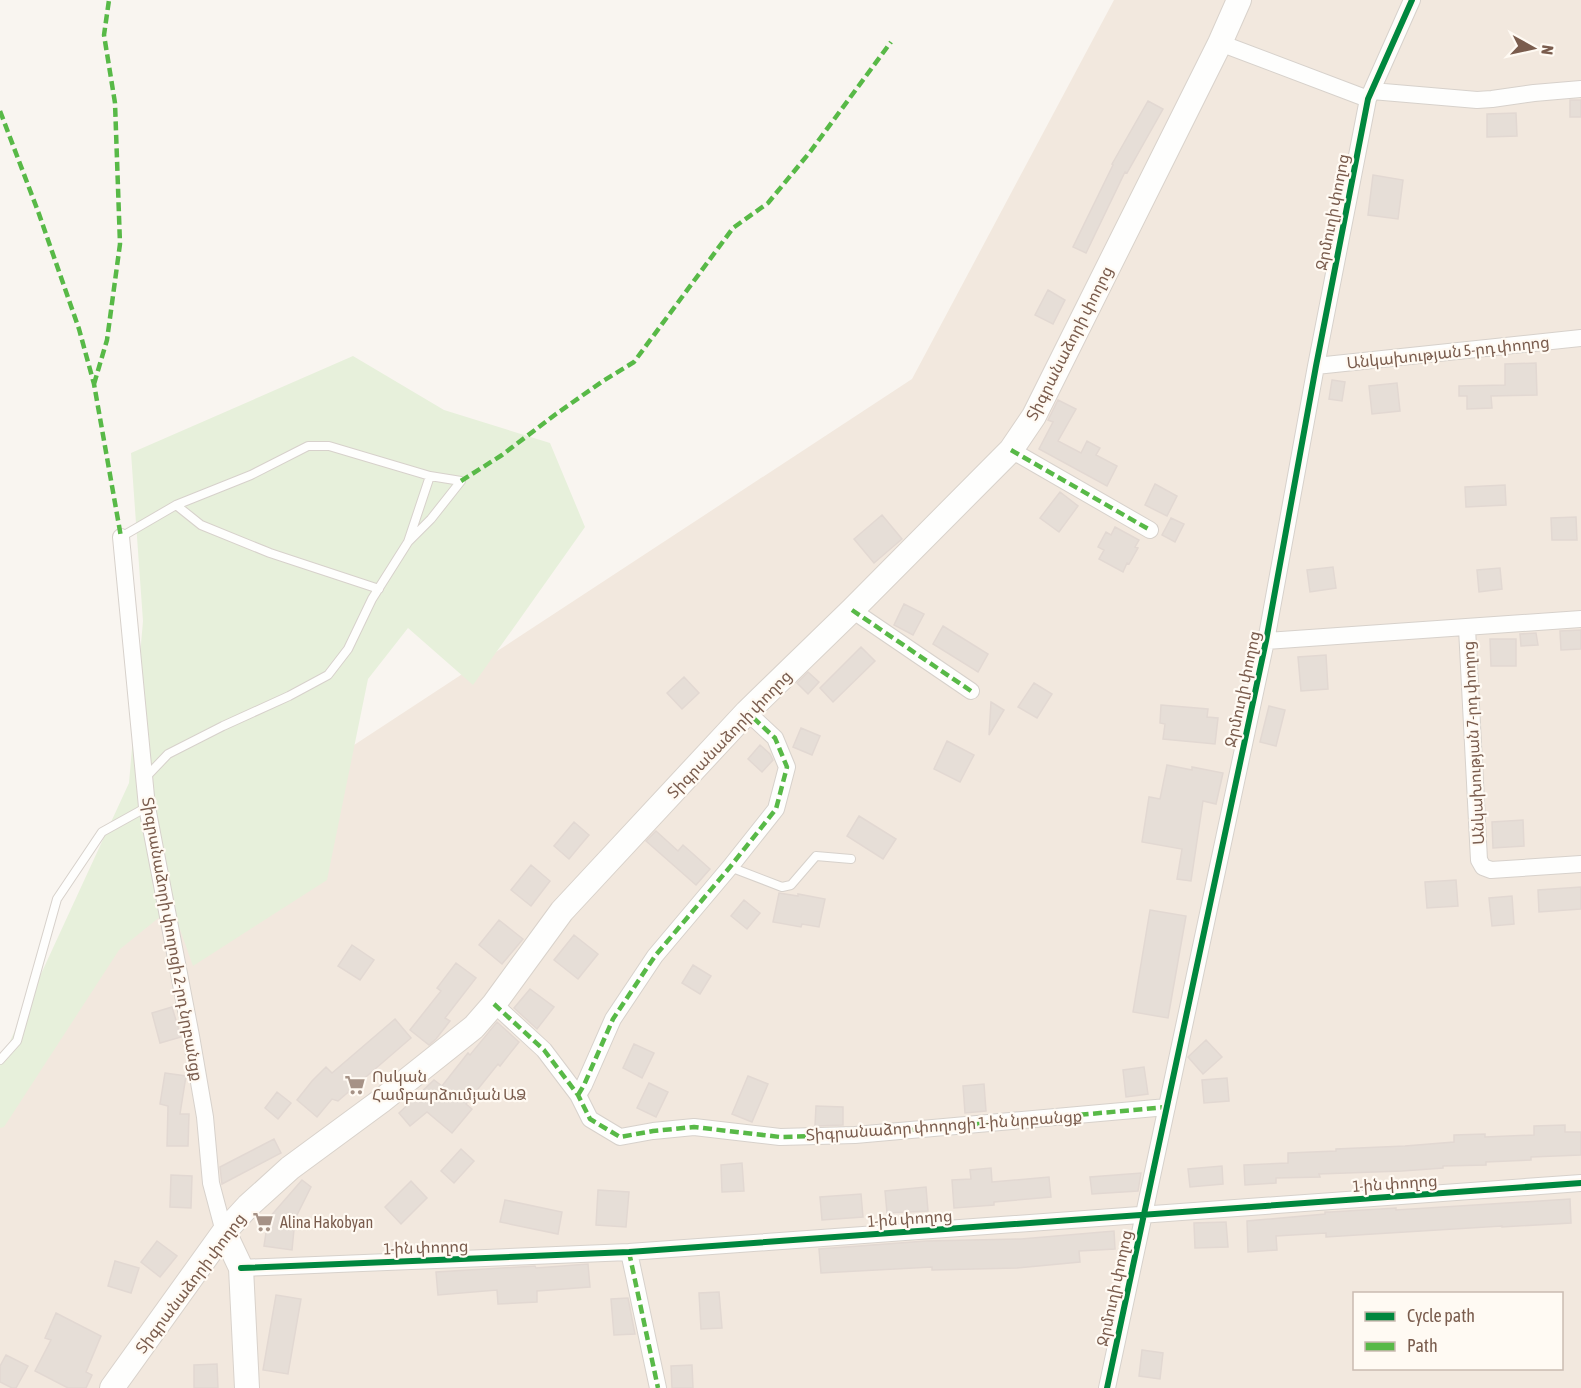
<svg xmlns="http://www.w3.org/2000/svg" width="1581" height="1388" viewBox="0 0 1581 1388" font-family="'Asap Condensed','Noto Sans Armenian',sans-serif">
<rect width="100%" height="100%" fill="#f9f5f0"/>
<path fill="#f2e8de" fill-rule="evenodd" d="M1114,0H1581V1388H0V1071L130,892L912,379ZM1354,1294H1562V1368H1354Z"/>
<path fill="#e7f0db" d="M353,356L444,410L550,443L585,527L473,685L408,628L368,679L327,880L193,966L172,907L119,950L4,1127L0,1128V1063L129,783L143,621L131,453Z"/>
<path fill="#e6ded7" stroke="#e2d8d2" stroke-width="1.5" d="M1570,100H1581V117H1570Z
M1148,101L1163,109L1127,173L1125,172L1086,253L1073,247L1113,165L1112,164Z
M1516,113L1517,136L1487,137V114Z
M1373,175L1403,180L1398,219L1368,215Z
M1048,290L1065,300L1053,324L1035,315Z
M1536,363L1537,395L1491,396L1492,408L1467,409V396H1459V386L1505,385V364Z
M1332,380L1345,382L1342,401L1329,399Z
M1397,383L1400,411L1372,414L1369,386Z
M1058,400L1076,409L1058,441L1081,453L1087,441L1100,448L1096,455L1117,466L1107,486L1039,449L1053,422L1048,420Z
M1155,484L1177,496L1167,516L1145,505Z
M1505,485L1506,505L1466,507L1465,487Z
M1060,492L1078,506L1059,532L1040,518Z
M882,515L902,539L874,563L854,539Z
M1576,517L1577,540H1552L1551,518Z
M1171,518L1184,524L1175,542L1162,535Z
M1115,527L1139,540L1135,547L1138,548L1129,564L1127,563L1123,572L1099,559L1104,550L1098,547L1106,532L1111,535Z
M1333,567L1336,588L1310,592L1307,570Z
M1500,568L1502,589L1479,592L1477,570Z
M904,604L924,614L913,635L894,625Z
M943,626L988,654L978,672L933,644Z
M1581,630V649L1561,650L1560,631Z
M1536,633L1538,645L1521,646L1520,634Z
M1490,639H1516V666H1491Z
M861,647L875,661L833,702L820,688Z
M1326,655L1328,689L1301,691L1298,657Z
M808,672L819,682L808,694L797,683Z
M684,677L699,693L682,709L667,693Z
M1034,683L1052,694L1037,718L1018,707Z
M991,702L1004,710L989,735Z
M1161,705L1208,709L1207,717L1218,718L1215,744L1163,739L1165,724L1160,723Z
M1269,706L1285,710L1276,746L1260,742Z
M801,728L820,736L812,755L793,747Z
M947,741L974,755L960,782L934,769Z
M760,745L770,754L773,760L762,772L748,759Z
M1167,765L1192,770V767L1223,773L1216,804L1203,801L1191,881L1177,879L1182,849L1142,842L1149,797L1160,799Z
M859,816L896,839L883,859L847,836Z
M1523,820L1524,846L1493,848L1492,822Z
M574,822L589,835L569,859L554,846Z
M656,831L678,851L683,845L710,869L696,885L646,841Z
M531,865L550,881L531,906L511,890Z
M1456,880L1458,906L1427,908L1425,882Z
M1581,887V909L1539,912L1538,890Z
M779,893L798,896V894L825,899L819,927L802,924L801,927L773,922Z
M1512,896L1514,924L1492,926L1489,898Z
M744,900L760,913L747,929L731,916Z
M1150,910L1186,916L1168,1018L1133,1012Z
M499,920L523,939L502,964L479,945Z
M574,935L598,954L578,979L554,960Z
M352,945L374,960L360,980L338,966Z
M456,963L476,978L445,1018L450,1021L436,1039L429,1045L410,1030L441,991L437,988Z
M693,965L711,976L700,994L682,983Z
M530,989L554,1007L537,1029L514,1008Z
M172,1007L181,1037L160,1043L152,1013Z
M395,1019L411,1038L338,1101L332,1099L317,1117L297,1100L312,1081L326,1067L332,1073Z
M497,1022L519,1042L500,1066L498,1064L466,1104L472,1109L452,1133L427,1112L410,1126L399,1113L434,1080L442,1086L468,1053L470,1055Z
M1206,1040L1222,1057L1203,1074L1188,1057Z
M634,1044L654,1053L642,1078L623,1068Z
M1144,1067L1148,1094L1126,1097L1123,1070Z
M165,1073L186,1076L180,1114H189L188,1146H167L168,1106L160,1104Z
M748,1076L768,1084L752,1122L732,1114Z
M1227,1078L1229,1101L1204,1103L1202,1080Z
M649,1083L668,1092L656,1117L637,1108Z
M984,1084L986,1111L965,1113L963,1086Z
M277,1092L291,1103L278,1119L265,1108Z
M816,1106L843,1107V1125L815,1126Z
M1565,1125V1132H1581V1155L1531,1157V1160L1486,1162V1165L1443,1166V1168L1402,1171L1319,1174L1320,1177L1276,1178V1183L1245,1185L1244,1165L1288,1163V1153L1336,1151V1149L1405,1146L1454,1142V1135L1485,1134V1137L1534,1135V1126Z
M274,1139L281,1153L222,1184L220,1167Z
M461,1149L474,1161L454,1183L441,1171Z
M742,1163L744,1191L722,1192L721,1165Z
M1222,1166L1223,1184L1190,1187L1188,1169Z
M991,1168L992,1182L1049,1177L1051,1197L994,1202V1205L954,1208L952,1180L971,1179L970,1170Z
M1141,1173L1138,1191L1092,1194L1090,1177Z
M171,1175L192,1176L191,1208L170,1207Z
M302,1180L311,1187L295,1219L292,1250L264,1246L268,1219Z
M411,1181L427,1198L401,1224L385,1207Z
M926,1187L928,1211L887,1213L885,1191Z
M598,1190L629,1192L626,1227L596,1225Z
M861,1194L863,1217L822,1220L820,1197Z
M1570,1199L1571,1223L1502,1227V1226L1357,1235L1326,1237V1233L1276,1236L1277,1250L1248,1252L1247,1221L1325,1214V1212H1330L1396,1208V1210Z
M505,1200L562,1212L558,1234L500,1222Z
M1226,1222L1228,1247L1195,1248L1194,1223Z
M1114,1231L1115,1249L1079,1251L1080,1262L1017,1268L932,1270V1267L821,1273L819,1249L926,1241L1021,1239Z
M157,1241L177,1256L160,1277L141,1262Z
M115,1261L139,1268L131,1293L108,1286Z
M588,1264L590,1287L537,1291V1302L498,1304L497,1290L438,1295L436,1272L535,1266L536,1268Z
M719,1292L722,1328L701,1329L699,1293Z
M276,1295L301,1299L288,1374L263,1370Z
M628,1298L635,1334L614,1335L611,1299Z
M56,1313L101,1336L86,1372L92,1375L86,1388H68L35,1371L51,1340L45,1338Z
M1142,1350L1163,1353L1160,1379L1139,1376Z
M6,1355L28,1366L16,1388H12L0,1382V1366Z
M217,1364L218,1388H194V1365Z
M692,1365L693,1388H672L671,1366Z"/>
<g fill="none" stroke-linecap="round" stroke-linejoin="round">
<g stroke="#d7d1cb" stroke-width="10">
<path id="lane" d="M176,505L201,525L270,553L379,589
M121,537L176,505L251,475L308,446H329L430,476L461,481L431,519L408,542
M146,777L168,754L223,726L289,696L328,675L348,649L372,599L408,542L430,476
M730,867L782,887L791,885L816,856L851,859
M0,1060L17,1041L57,899L102,832L147,807"/>
</g>
<g stroke="#d7d1cb" stroke-width="18">
<path id="street" d="M1220,43L1368,99
M1372,91L1477,100L1492,99L1534,93L1581,89
M1316,366L1581,338
M1011,450L1150,530
M121,537L147,807L191,1036L205,1117L211,1183L224,1232
M852,610L971,691
M1467,628L1479,860L1483,867L1491,870L1581,864
M1266,641L1581,619
M494,1004L544,1050L578,1095L590,1119L620,1137L653,1131L694,1127L780,1137L855,1135L1167,1107
M578,1095L584,1085L613,1019L655,956L730,867L776,809L787,767L775,738L747,712
M629,1252L658,1388
M241,1268L629,1252L1581,1183
M1107,1388L1266,641L1316,366L1368,99L1412,0"/>
</g>
<g stroke="#d9d2cb" stroke-width="26">
<path id="secondary" d="M224,1232L241,1268L247,1388
M112,1388L224,1232L248,1206L290,1168L381,1101L474,1027L494,1004L562,911L747,712L852,610L1011,450L1034,416L1220,43L1239,0"/>
</g>
<use href="#lane" stroke="#fefefd" stroke-width="8"/>
<use href="#street" stroke="#fefefd" stroke-width="16"/>
<use href="#secondary" stroke="#fefefd" stroke-width="24"/>
<path stroke="#58b947" stroke-width="4.5" stroke-dasharray="9 4.5" stroke-linecap="butt" d="M0,111L39,214L79,329L94,384L121,537
M94,384L107,340L120,244L115,103L104,35L109,0
M1011,450L1150,530
M461,481L502,455L556,414L603,381L634,362L733,228L768,203L810,152L891,42
M852,610L971,691
M494,1004L544,1050L578,1095L590,1119L620,1137L653,1131L694,1127L780,1137L855,1135L1167,1107
M578,1095L584,1085L613,1019L655,956L730,867L776,809L787,767L775,738L747,712
M629,1252L658,1388"/>
<g stroke="#fffaf3" stroke-width="10">
<path id="cycleway" d="M241,1268L629,1252L1581,1183
M1107,1388L1266,641L1316,366L1368,99L1412,0"/>
</g>
<use href="#cycleway" stroke="#00873e" stroke-width="6"/>
</g>
<defs>
<g id="supermarket-bare" transform="scale(1.62)"><path d="M-6-5.5h2.5l.6 2H6L4.5 2H-2.5L-4.4-4H-6ZM-1.5 3.2a1.3 1.3 0 1 0 .1 0ZM3 3.2a1.3 1.3 0 1 0 .1 0Z" fill="#a69286" stroke="#fffaf3" stroke-width="2.5" paint-order="stroke"/></g>
</defs>
<g fill-rule="evenodd">
<use href="#supermarket-bare" x="355" y="1085"/>
<use href="#supermarket-bare" x="263" y="1222"/>
</g>
<g text-anchor="middle" dominant-baseline="central" stroke-width="4.5" stroke-linejoin="round" paint-order="stroke">
<g font-size="16" fill="#7a5c4d" stroke="#fffaf3">
<text transform="translate(1332 212) rotate(-79)">Ջրմուղի փողոց</text>
<text transform="translate(1069 343) rotate(-63)">Տիգրանաձորի փողոց</text>
<text transform="translate(1448 352) rotate(-6)">Անկախության 5-րդ փողոց</text>
<text transform="translate(1242 689) rotate(-78)">Ջրմուղի փողոց</text>
<text transform="translate(729 734) rotate(-46)">Տիգրանաձորի փողոց</text>
<text transform="translate(1473 743) rotate(-93)">Անկախության 7-րդ փողոց</text>
<text transform="translate(173 939) rotate(80)">Տիգրանաձորի փողոցի 2-րդ նրբանցք</text>
<text transform="translate(944 1125) rotate(-4)">Տիգրանաձոր փողոցի 1-ին նրբանցք</text>
<text transform="translate(1395 1183) rotate(-4)">1-ին փողոց</text>
<text transform="translate(910 1218) rotate(-4)">1-ին փողոց</text>
<text transform="translate(426 1247) rotate(-2)">1-ին փողոց</text>
<text transform="translate(190 1283) rotate(-53)">Տիգրանաձորի փողոց</text>
<text transform="translate(1114 1288) rotate(-78)">Ջրմուղի փողոց</text>
</g>
<g font-size="16" fill="#7a5c4d" stroke="#fffaf3" text-anchor="start">
<text x="372" y="1076">Ոսկան<tspan x="372" dy="18">Համբարձումյան ԱՁ</tspan></text>
<text x="280" y="1222">Alina Hakobyan</text>
</g>
</g>
<rect x="1353" y="1292" width="210" height="78" fill="#fffaf3" stroke="#cabbb1" stroke-width="1.5"/>
<rect x="1365" y="1312" width="30" height="9" fill="#00873e" stroke="#cabbb1" stroke-width="1.5"/>
<text x="1407" y="1322" font-size="18" fill="#7a5c4d">Cycle path</text>
<rect x="1365" y="1342" width="30" height="9" fill="#58b947" stroke="#cabbb1" stroke-width="1.5"/>
<text x="1407" y="1352" font-size="18" fill="#7a5c4d">Path</text>
<g transform="translate(1533 48) rotate(98)" stroke="#fffaf3" stroke-width="4.5" paint-order="stroke">
<path d="M0-4.5L10 22L0 15L-10 22Z" fill="#7a5c4d"/>
<text y="-9" font-size="16" font-weight="bold" text-anchor="middle" fill="#7a5c4d">N</text>
</g>
</svg>
